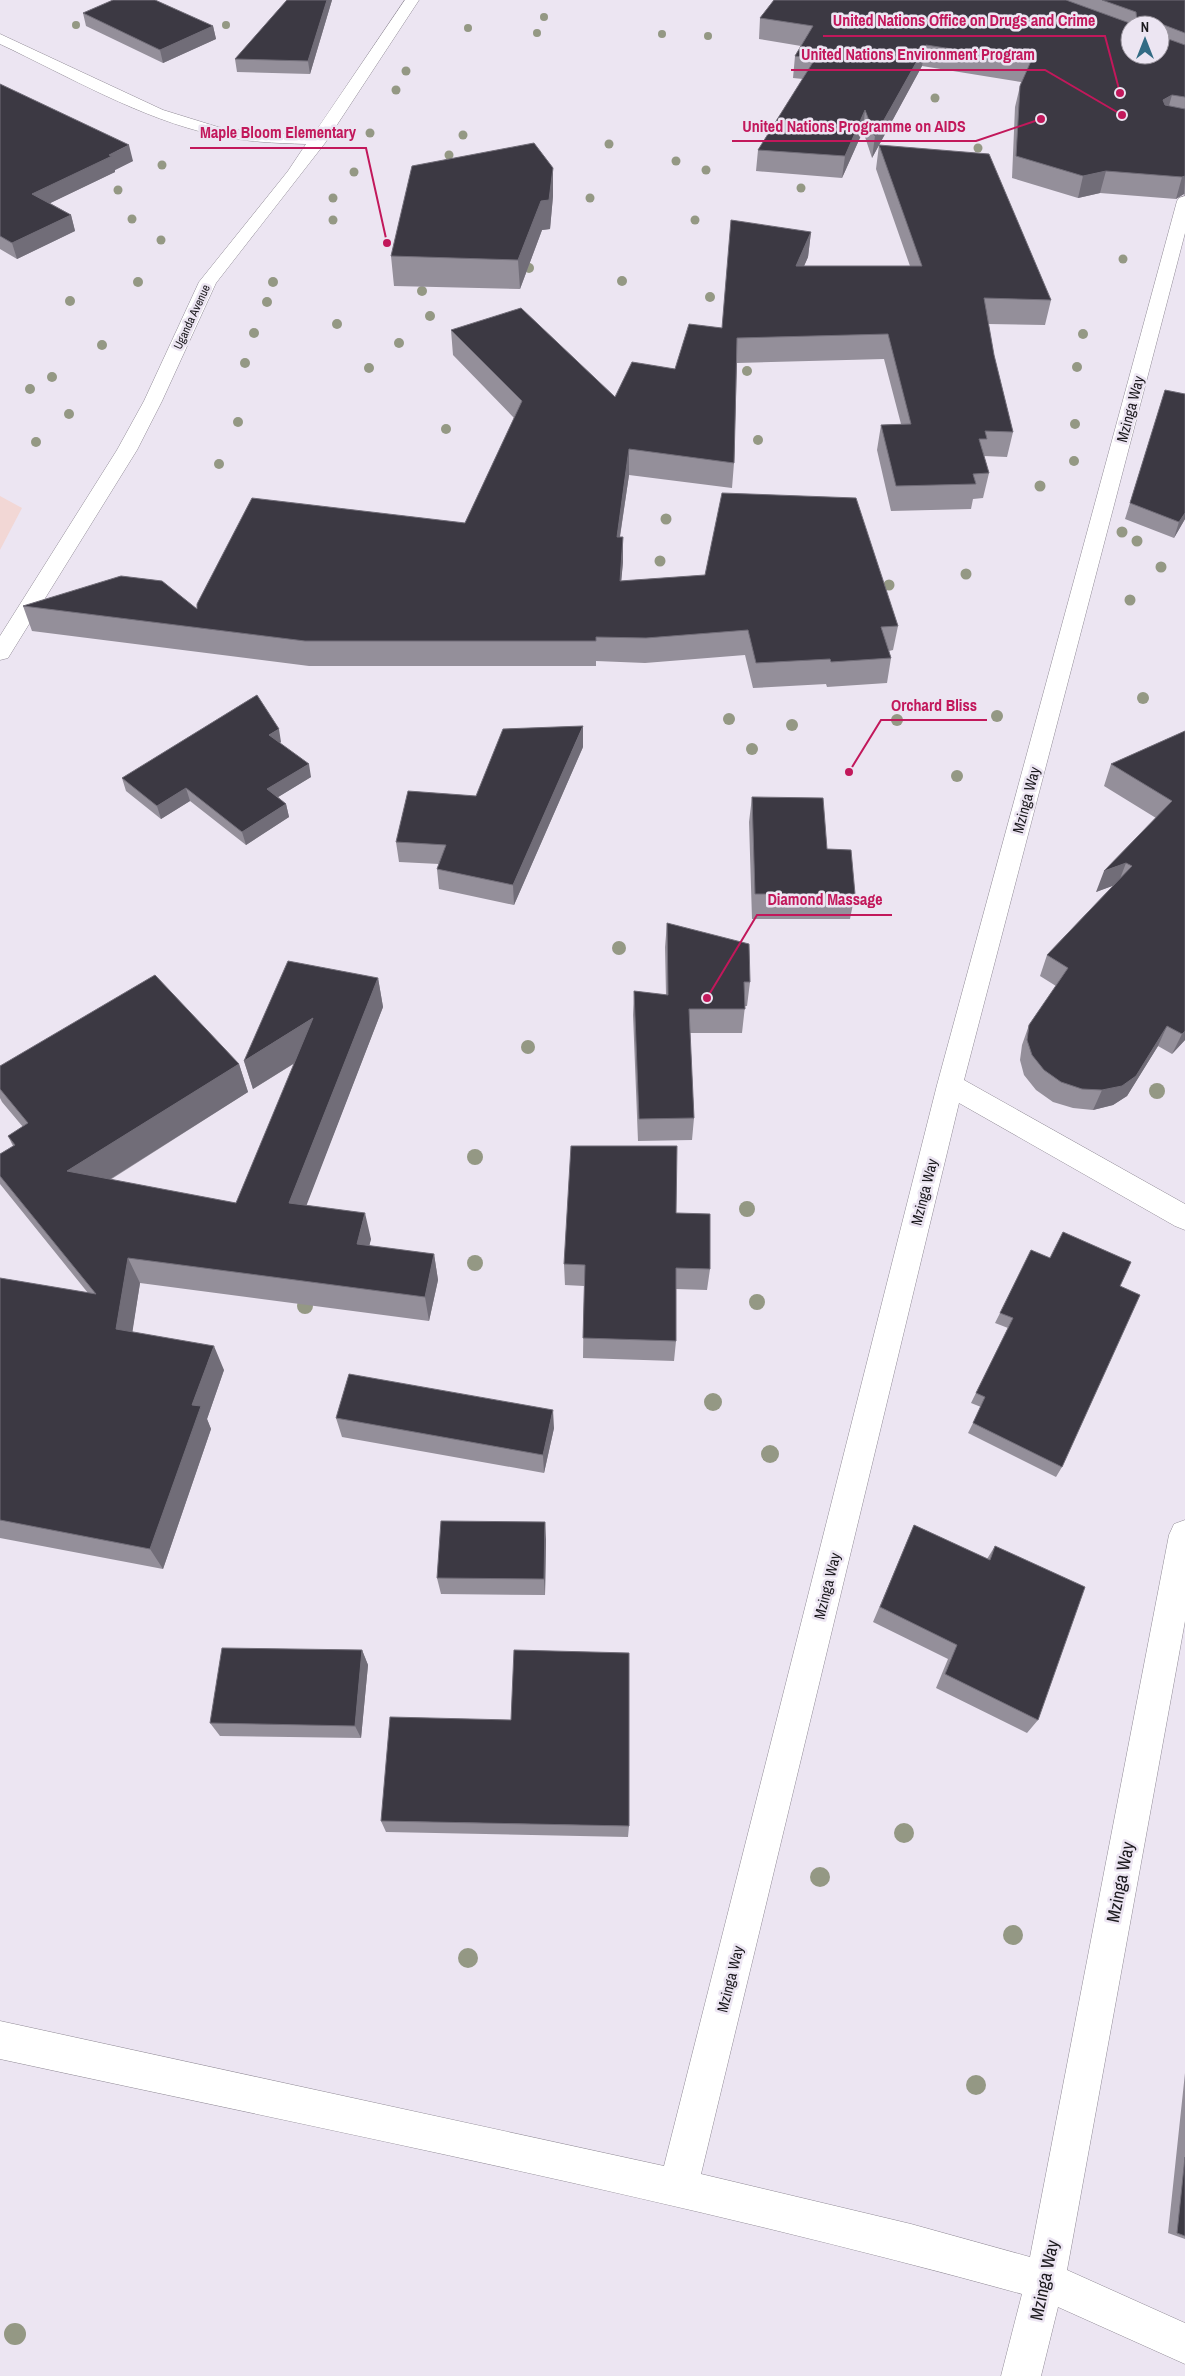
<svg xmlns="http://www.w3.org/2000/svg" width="1185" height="2376" viewBox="0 0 1185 2376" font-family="'Archivo Narrow',sans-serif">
<rect width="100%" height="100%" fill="#ece5f2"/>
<path fill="#f2d7d5" d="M0,496L22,508L0,550Z"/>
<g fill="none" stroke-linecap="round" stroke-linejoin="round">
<g stroke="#918b96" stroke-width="1">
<path id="minor" d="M405,0H419L325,143L216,283L162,401L137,450L8,658L0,660V636L117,450L144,401L199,282L288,171L306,144C275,143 245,142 215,135C141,119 68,76 0,44V34L163,110L218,127L256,133L313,135Z
M1185,196V233L964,1080L1185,1204V1230L1175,1226L959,1103L701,2174L911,2224L1030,2257L1169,1535L1174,1524L1185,1520V1621L1067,2270L1185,2323V2364L1058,2307L1041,2376H1001L1022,2294C685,2201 341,2133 0,2059V2021L664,2166L937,1085L1177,201L1179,198Z"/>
</g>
<use href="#minor" fill="#fff" fill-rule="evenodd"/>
</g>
<g fill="#949884">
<circle cx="544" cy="17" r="4"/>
<circle cx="76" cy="25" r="4"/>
<circle cx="226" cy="25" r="4"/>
<circle cx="468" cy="28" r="4"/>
<circle cx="537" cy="33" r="4"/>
<circle cx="662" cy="34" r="4"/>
<circle cx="708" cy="36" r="4"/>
<circle cx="406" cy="71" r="4.5"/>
<circle cx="396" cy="90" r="4.5"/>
<circle cx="935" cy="98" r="4.5"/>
<circle cx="370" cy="133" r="4.5"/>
<circle cx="463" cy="135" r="4.5"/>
<circle cx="609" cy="144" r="4.5"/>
<circle cx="978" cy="148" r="4.5"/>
<circle cx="449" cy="155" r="4.5"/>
<circle cx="676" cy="161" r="4.5"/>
<circle cx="162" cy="165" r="4.5"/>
<circle cx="706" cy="170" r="4.5"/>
<circle cx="354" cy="172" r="4.5"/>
<circle cx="801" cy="188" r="4.5"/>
<circle cx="118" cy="190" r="4.5"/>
<circle cx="333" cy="198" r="4.5"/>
<circle cx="590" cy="198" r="4.5"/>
<circle cx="132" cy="219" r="4.5"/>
<circle cx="333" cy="220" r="4.5"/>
<circle cx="695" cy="220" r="4.5"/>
<circle cx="161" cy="240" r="4.5"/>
<circle cx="1123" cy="259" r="4.5"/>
<circle cx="529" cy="268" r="5"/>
<circle cx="622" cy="281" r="5"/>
<circle cx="138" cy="282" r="5"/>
<circle cx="273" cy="282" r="5"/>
<circle cx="422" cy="291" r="5"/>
<circle cx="710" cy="297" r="5"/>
<circle cx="70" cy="301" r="5"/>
<circle cx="267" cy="302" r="5"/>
<circle cx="430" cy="316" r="5"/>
<circle cx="337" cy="324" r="5"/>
<circle cx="254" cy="333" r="5"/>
<circle cx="1083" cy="334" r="5"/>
<circle cx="399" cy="343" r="5"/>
<circle cx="102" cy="345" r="5"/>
<circle cx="245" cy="363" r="5"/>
<circle cx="1077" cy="367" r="5"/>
<circle cx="369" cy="368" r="5"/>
<circle cx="747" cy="371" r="5"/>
<circle cx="52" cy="377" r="5"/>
<circle cx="30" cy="389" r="5"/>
<circle cx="69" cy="414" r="5"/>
<circle cx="238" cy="422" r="5"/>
<circle cx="1075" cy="424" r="5"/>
<circle cx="446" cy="429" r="5"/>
<circle cx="758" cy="440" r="5"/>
<circle cx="36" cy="442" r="5"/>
<circle cx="1074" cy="461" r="5"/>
<circle cx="219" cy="464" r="5"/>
<circle cx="1040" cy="486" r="5.5"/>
<circle cx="666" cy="519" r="5.5"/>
<circle cx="1122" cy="532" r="5.5"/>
<circle cx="1137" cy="541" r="5.5"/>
<circle cx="660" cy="561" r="5.5"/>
<circle cx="1161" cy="567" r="5.5"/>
<circle cx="966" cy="574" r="5.5"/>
<circle cx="889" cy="585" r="5.5"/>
<circle cx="1130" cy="600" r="5.5"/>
<circle cx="1143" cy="698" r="6"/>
<circle cx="997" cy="716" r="6"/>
<circle cx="729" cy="719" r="6"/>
<circle cx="897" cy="720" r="6"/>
<circle cx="792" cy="725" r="6"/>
<circle cx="752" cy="749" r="6"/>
<circle cx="957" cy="776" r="6"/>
<circle cx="619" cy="948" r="7"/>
<circle cx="528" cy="1047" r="7"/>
<circle cx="1157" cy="1091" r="8"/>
<circle cx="475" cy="1157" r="8"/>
<circle cx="747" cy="1209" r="8"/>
<circle cx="475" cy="1263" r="8"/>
<circle cx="757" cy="1302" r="8"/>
<circle cx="305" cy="1306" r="8"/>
<circle cx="713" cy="1402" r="9"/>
<circle cx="770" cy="1454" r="9"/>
<circle cx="904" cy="1833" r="10"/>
<circle cx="820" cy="1877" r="10"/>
<circle cx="1013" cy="1935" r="10"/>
<circle cx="468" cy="1958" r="10"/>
<circle cx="976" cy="2085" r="10"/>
<circle cx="15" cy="2334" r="11"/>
</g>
<path fill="#948f9a" d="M287,0H332L310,74L237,72L235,59Z
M774,0H1185V196L1184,194L1176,199L1100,193L1078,198L1012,178L1015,107L1020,86L1021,82L922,66L872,158L863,131L842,178L756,171L758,150L803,79L793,78L795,56L801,46L759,39L760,18Z
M83,13L213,26L216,39L163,63L86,26Z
M0,84L133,161L115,170V172L50,203L71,215L75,231L17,259L0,249Z
M879,145L1051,300L1045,325L988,324L994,355L1013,432L1007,457L984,456L989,473L983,498L973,499L971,509L891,511L877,450L881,425L901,424L884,359L737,363L734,463L732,488L629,475L620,537L623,562L621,581L898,626L893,650L889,651L891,658L887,683L827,687L826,684L753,688L745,655L645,663L596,661V666H309L32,631L23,606L197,609L465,523L514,418L453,355L451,330L615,397L675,369L722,328L811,232L808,257L804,266H910L876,169Z
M553,168V196L550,229L542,230L520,289L394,286L391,256Z
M1165,390L1185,519L1174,538L1125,519Z
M1185,731V1040L1172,1054L1158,1046L1127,1096L1113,1105L1093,1110L1073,1108L1053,1102L1036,1090L1024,1075L1020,1060L1022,1045L1029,1025L1056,986L1040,976L1047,955L1114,885L1096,892L1156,818L1104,786L1111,764Z
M281,742L280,743L311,777L278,797L286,804L289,817L246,845L190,801L161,819L126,791L122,778Z
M583,747L514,905L439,889L437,869L439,864L399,862L396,842L476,796Z
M752,797L827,849L855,894L850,919H752L749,822Z
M667,923L750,982L747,1006H745L742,1033H690L694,1118L692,1140L638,1141L633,1015L634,991L666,995L665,947Z
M378,978L383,1007L306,1205L371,1239L369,1246L434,1254L438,1280L429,1321L140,1283L132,1332L224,1370L207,1419L211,1429L163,1569L0,1538V1278L88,1293L0,1184V1154L13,1146L8,1136L23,1127L2,1102L0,1098V1066L239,1064L248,1092L110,1180L236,1203L295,1063L253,1089L244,1061Z
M676,1213L710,1269L707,1290L676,1289V1341L674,1361L583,1358L584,1286L565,1285L564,1264Z
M1050,1258L1120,1286L1062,1467L1056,1477L968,1433L981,1407L971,1403L1008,1328L995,1323L1000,1313Z
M336,1418L554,1428L544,1473L342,1437Z
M914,1525L987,1559L995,1546L1038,1720L1027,1733L936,1688L948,1659L873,1622Z
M546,1539L545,1595L441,1594L437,1578Z
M362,1650L368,1665L361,1738L220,1736L210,1723Z
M381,1821L629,1826L628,1837L386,1832Z
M1185,2073V2239L1168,2233Z"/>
<path fill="#716d78" d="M327,0H332L310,74L308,61Z
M213,26L216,39L163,63L160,50Z
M1160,32H1164L1160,46Z
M926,45L922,66L872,158L875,136Z
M1172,95L1166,116L1163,100Z
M865,110L863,131L842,178L845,156Z
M129,145L133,161L115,170V172L36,210L32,194Z
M553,168V196L550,229L542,230L520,289L518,260Z
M1106,171L1100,193L1078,198L1083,176Z
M1185,176L1184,194L1176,199L1182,177Z
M71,215L75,231L17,259L12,243Z
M811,232L808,257L793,291L796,266Z
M629,449V475L616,562L617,537Z
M1185,513V519L1174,538L1179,522Z
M623,537V562L619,606L620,581Z
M583,726V747L514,905L513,885Z
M279,729L281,742L272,748L269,735Z
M309,764L311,777L270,802L267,789Z
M186,788L190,801L161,819L157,806Z
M286,804L289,817L246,845L242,832Z
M1126,863L1118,884L1096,892L1104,871Z
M378,978L383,1007L297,1230L289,1203Z
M313,1018L320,1047L253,1089L244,1061Z
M1167,1026L1158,1046L1127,1096L1113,1105L1093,1110L1102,1090Z
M1185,1031V1040L1172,1054L1182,1034Z
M239,1064L248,1092L80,1198L67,1171Z
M365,1213L371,1239L363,1270L357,1244Z
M434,1254L438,1280L429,1321L425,1297Z
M128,1258L140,1283L129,1354L116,1329Z
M214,1346L224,1370L207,1419L211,1429L163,1569L150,1549L192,1405Z
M553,1410L554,1428L544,1473L543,1455Z
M545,1522L546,1539L545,1595L544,1579Z
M362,1650L368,1665L361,1738L355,1726Z"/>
<path fill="#3c3943" stroke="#716d78" d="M113,0H155L213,26L160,50L83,13Z
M287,0H327L308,61L235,59Z
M774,0H1066L1135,25L1137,23L1136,12L1102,0H1185V33L1164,25V32H1160V25H1130V55H1160V36L1185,45V97L1172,95L1163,100L1165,105L1185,109V176L1182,177L1106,171L1083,176L1016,156L1020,86L1031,61L926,45L875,136L865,110L845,156L758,150L815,59L795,56L813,26L760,18Z
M0,84L129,145L109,155L112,156L32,194L71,215L12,243L0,236Z
M534,143L553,168L549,200L541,201L518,260L391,256L412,166Z
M879,145L989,154L1051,300L984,298L994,355L1013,432L985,431L987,439H979L989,473L973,474L976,484L896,486L881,425L911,424L888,334L737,338L734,463L629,449L617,537H623L620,581L705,575L722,493L856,498L898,626L881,627L891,658L831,662L830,659L756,663L748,630L646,638L596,637V641H305L23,606L121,576L162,581L197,609V604L252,498L465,523L522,401L451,330L521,308L615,397L632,362L675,369L689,324L722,328L731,220L811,232L796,266H922Z
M1165,390L1185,394V513L1179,522L1130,503Z
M257,695L279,729L269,735L309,764L267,789L286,804L242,832L186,788L157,806L122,778Z
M583,726L513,885L437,869L446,845L396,842L408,791L476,796L503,729Z
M1185,731V1031L1182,1034L1167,1026L1136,1076L1122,1086L1102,1090L1082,1089L1061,1082L1044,1070L1032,1055L1027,1040L1029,1025L1068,968L1047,955L1132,866L1126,863L1104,871L1172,801L1111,764Z
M752,797L823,798L827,849L851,850L855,894H755Z
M667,923L749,944L750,982H744L745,1009H689L694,1118L639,1119L634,991L668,995Z
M288,961L378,978L289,1203L365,1213L357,1244L434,1254L425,1297L128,1258L116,1329L214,1346L192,1405L201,1406L150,1549L0,1520V1278L96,1294L0,1176V1154L15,1145L8,1136L28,1123L0,1089V1066L155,975L239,1064L67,1171L236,1203L313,1018L244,1061Z
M571,1146H677L676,1213L710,1214V1269L676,1268V1341L583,1338L585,1265L564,1264Z
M1063,1232L1131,1262L1120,1286L1140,1295L1062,1467L973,1423L985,1397L976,1393L1013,1318L1000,1313L1031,1250L1050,1258Z
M349,1374L553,1410L543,1455L336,1418Z
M441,1521L545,1522L544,1579L437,1578Z
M914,1525L990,1560L995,1546L1085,1587L1038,1720L945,1674L957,1645L880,1607Z
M222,1648L362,1650L355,1726L210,1723Z
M514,1650L629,1653V1826L381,1821L390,1717L511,1720Z
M1185,2157V2236L1177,2233Z"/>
<g text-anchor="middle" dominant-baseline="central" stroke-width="5" stroke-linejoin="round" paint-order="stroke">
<g font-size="12" fill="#1c1a1e" stroke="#ece5f2">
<text transform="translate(192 317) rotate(-65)">Uganda Avenue</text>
</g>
<g font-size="15" fill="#1c1a1e" stroke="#ece5f2">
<text transform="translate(1130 409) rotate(-75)">Mzinga Way</text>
<text transform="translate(1026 800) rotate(-75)">Mzinga Way</text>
<text transform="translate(924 1192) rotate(-76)">Mzinga Way</text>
<text transform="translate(827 1586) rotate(-76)">Mzinga Way</text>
<text transform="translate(730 1979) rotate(-76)">Mzinga Way</text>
</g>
<g font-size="18" fill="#1c1a1e" stroke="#ece5f2">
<text transform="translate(1120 1882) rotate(-79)">Mzinga Way</text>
<text transform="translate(1044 2280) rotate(-78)">Mzinga Way</text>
</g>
</g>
<path fill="none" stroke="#c2185b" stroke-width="2" d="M1120 93L1105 36H823M1122 115L1045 70H791M1041 119L976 141H732M387 243L366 148H190M849 772L881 720H987M707 998L757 915H892"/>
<g fill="#c2185b" stroke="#ece5f2" stroke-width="2">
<circle cx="1120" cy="93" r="5"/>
<circle cx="1122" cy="115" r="5"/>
<circle cx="1041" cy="119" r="5"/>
<circle cx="387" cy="243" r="5"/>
<circle cx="849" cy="772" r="5"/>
<circle cx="707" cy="998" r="5"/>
</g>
<g font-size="16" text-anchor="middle" font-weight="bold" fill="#c2185b" stroke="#ece5f2" stroke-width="5" stroke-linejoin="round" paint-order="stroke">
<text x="964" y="26">United Nations Office on Drugs and Crime</text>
<text x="918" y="60">United Nations Environment Program</text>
<text x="854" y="132">United Nations Programme on AIDS</text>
<text x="278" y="138">Maple Bloom Elementary</text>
<text x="934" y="711">Orchard Bliss</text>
<text x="825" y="905">Diamond Massage</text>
</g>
<g transform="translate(1145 40)"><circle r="24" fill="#ece5f2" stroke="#99949d"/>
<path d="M0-4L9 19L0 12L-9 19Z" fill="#326b84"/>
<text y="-8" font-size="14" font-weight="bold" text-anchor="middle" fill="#1c1a1e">N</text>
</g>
</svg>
